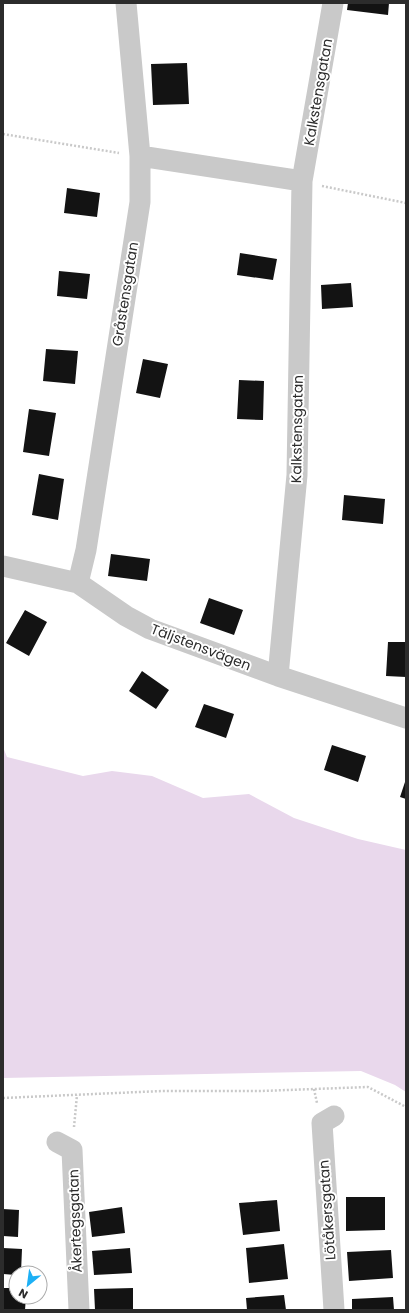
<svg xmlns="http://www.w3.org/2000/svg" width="409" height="1313" viewBox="0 0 409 1313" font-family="Poppins,sans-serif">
<rect width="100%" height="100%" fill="#fff"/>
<path fill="#e9d8ec" d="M3,747L7,757L83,776L112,771L152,776L203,798L249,794L294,818L358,839L406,850V1092L395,1085L361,1071L3,1078Z"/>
<path fill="#131313" d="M348,3H389L388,15L347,10Z
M187,63L189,104L153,105L151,64Z
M67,188L100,193L97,217L64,213Z
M240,253L277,259L273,280L237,275Z
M59,271L90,274L87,299L57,296Z
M351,283L353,307L322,309L321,285Z
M46,349L78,351L75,384L43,381Z
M143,359L168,364L160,398L136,393Z
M239,380L264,381L263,420L237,419Z
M29,409L56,413L49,456L23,452Z
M39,474L64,479L58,520L32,515Z
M344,495L385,499L383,524L342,520Z
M111,554L150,559L147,581L108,576Z
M209,598L243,610L234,635L200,623Z
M25,610L47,622L29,656L6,643Z
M388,642H406V677L386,676Z
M142,671L169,690L156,709L129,691Z
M204,704L234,714L226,738L195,727Z
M332,745L366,756L358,782L324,770Z
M406,779V799L400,797Z
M346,1197H385V1230L346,1231Z
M277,1200L280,1231L243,1235L239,1203Z
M122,1207L125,1233L92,1237L89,1212Z
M3,1209L19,1210L18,1237L3,1236Z
M284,1244L288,1279L249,1283L246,1248Z
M3,1248L22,1249L21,1273H16V1275L3,1274Z
M130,1248L132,1273L94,1275L92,1251Z
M391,1250L393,1278L349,1281L347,1252Z
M3,1288H16V1297H26L25,1310H3Z
M133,1288V1310H95L94,1289Z
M284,1295L286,1310H247L246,1298Z
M393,1297L394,1310H352V1299Z"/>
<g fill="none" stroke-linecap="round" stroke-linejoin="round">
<path stroke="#c9c9c9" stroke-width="2.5" stroke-dasharray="2 2" stroke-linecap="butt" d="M3,134L119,153
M322,186L406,203
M314,1089L317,1103
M3,1098L162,1091H261L368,1087L406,1107
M74,1127L77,1095"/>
<path stroke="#c9c9c9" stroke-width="21" d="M140,156L302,181
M3,566L78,583L126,616L150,629L278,676L406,718
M78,583L86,550L140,202V156L126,3
M278,676L297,475L302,181L333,3
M57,1142L72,1150L79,1310
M334,1310L322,1123L334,1116"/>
</g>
<g text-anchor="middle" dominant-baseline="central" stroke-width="4" stroke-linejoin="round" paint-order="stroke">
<g font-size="14" fill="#2c2c2c" stroke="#fff">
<text transform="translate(318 92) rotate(-80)">Kalkstensgatan</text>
<text transform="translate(125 294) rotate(-81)">Gråstensgatan</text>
<text transform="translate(297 429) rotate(-89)">Kalkstensgatan</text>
<text transform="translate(201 647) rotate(21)">Täljstensvägen</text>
<text transform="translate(327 1210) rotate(-94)">Lötåkersgatan</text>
<text transform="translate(75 1221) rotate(-92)">Åkertegsgatan</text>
</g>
</g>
<rect width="409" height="1313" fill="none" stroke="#2c2c2c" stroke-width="8"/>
<g transform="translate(28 1285) rotate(209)"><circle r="19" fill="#ffffff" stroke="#ababab"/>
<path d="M0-3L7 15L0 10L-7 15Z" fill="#1db0f5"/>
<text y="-6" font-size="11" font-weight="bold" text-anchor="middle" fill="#2c2c2c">N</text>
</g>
</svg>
